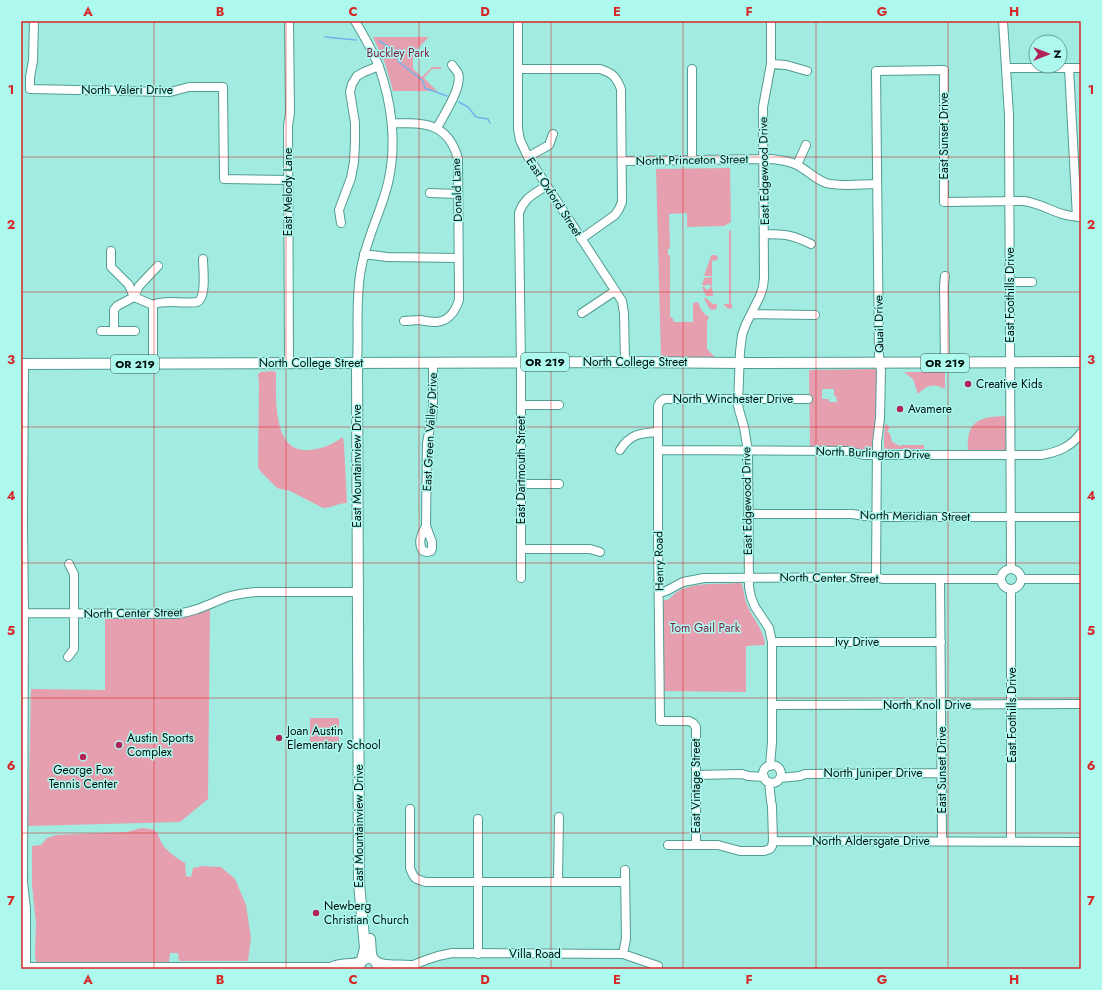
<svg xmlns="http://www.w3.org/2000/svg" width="1102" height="990" viewBox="0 0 1102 990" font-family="Jost,sans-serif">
<rect width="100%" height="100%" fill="#a1ebe1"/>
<path fill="#e69fae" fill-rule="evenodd" d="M373,37H429L413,53V69L422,77L432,67H441V69H432L424,78L437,91H393L385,63Z
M730,168L731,222L724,226L687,227V213L669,214L670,248L668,249V255H670V317H672L674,322H693V303L698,302C701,309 702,313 709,317L707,322V349L715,357H661L656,169Z
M731,230V304H732V309L727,308L724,305V304H729V231Z
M712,255H716L718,257L717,260L712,261V276H704L711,256Z
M712,277V286H711L708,284L705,286L702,285L704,278Z
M702,287H704L707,290L709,289L710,287H712L713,296H706Z
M704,298H706L713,304H717V307L716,309L712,310L709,308Z
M875,369L877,373L878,417L871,450L866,451L842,447H810L809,370ZM822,389H834V396H836L837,402H829V399H822Z
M273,371L276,372C276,396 272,454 309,450C322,449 332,445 343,437L344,445L347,503C339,503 331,508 323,508L290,491L281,489L277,488L261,472L258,467L259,384L258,374L261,372Z
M904,372H945V389C933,383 927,385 918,394L913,379Z
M1007,416V448L1005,451L1002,452H968C966,420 979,417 1007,416Z
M886,424L890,428L887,431L890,434L892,442L900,446L902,445H924V449H884V435L885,425Z
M737,583H741C744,588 744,596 746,602C751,617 764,629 765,645L746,646V692L663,691L661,603L665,600H667C671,598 674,594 677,592C696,581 717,585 737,583Z
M210,609L208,799L180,822L28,826L31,689L105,690V618L183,617Z
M310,718H339V742H310Z
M141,828C163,829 155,835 165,848C171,854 178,859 185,863L186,876L191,877L193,868L203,866L221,867L235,879L246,905L251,938L248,961H179L178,953H170L169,962H36L35,956L36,923L32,885V846L41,845L47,838L57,835L127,832Z"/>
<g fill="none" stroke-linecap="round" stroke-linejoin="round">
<path stroke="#72b3ea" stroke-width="1.5" d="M325,37L356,40
M379,41L394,50L399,62L423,81L425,88L447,96
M459,102L468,107L476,117L488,119L490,123"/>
<g stroke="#529c93" stroke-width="10">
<path id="minor" d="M34,21L33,61L30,77V89L170,92L189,87H223L224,179L288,180
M355,21C364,36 373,51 379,67C392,103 397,145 388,183C381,212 366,239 361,269C355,300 359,332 357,363
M518,21V129L520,140L528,157L622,301L624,313L625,362
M1003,21L1009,115L1011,569
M771,64L786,65L807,71
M1006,68H1081
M1069,68L1077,217
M518,69H600C612,73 616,76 621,89L622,202L619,209L615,215L581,239
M692,69V160
M392,123C424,123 448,122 458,159L459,300C455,312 449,321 436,322C430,322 425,321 420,320C415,320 409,321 404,321
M437,128C443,116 463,87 458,73C457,71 454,68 452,65
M528,157L549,145L553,134
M622,161L772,159C781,160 789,161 797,165C807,170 815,179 826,183C841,187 861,184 877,184
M797,165L806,145
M430,193L458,194
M341,223L339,210L351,178L354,162L355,143V123L350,92L352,84L357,76L364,72L379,66
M764,234C785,234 793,235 811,244
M111,251V267L129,285L134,297L153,305
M364,254L387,257L459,258
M1010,282H1032
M153,305C158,302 165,302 171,302C176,302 193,303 197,302C207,298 203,268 203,259
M582,313L615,291
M752,314L815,315
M101,331H135
M114,331V310L117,306L134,297L139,286L158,266
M289,363L288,126L290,113L289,21
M945,363L944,286L945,276
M24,364L23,524L24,613L23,882L26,909V968
M153,364V305
M521,405H559
M620,450C630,434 640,433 658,432
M658,450L848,451L864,455H1041C1058,452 1071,447 1081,433
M522,484H559
M748,514H852L865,516L876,517H1081
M426,526C422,534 417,542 423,551L427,552L431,551L432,548V542L426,526L427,443L432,417L433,407V362
M521,549H590L600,552
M1001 579a10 10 0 1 1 20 0a10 10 0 1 1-20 0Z
M876,577L877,443L880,418L881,371L879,356L876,71L944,70V202L1024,201C1045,204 1058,217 1081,217
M521,578V371L519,213C524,198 534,194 546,186
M940,579L942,841
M1021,579H1081
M659,593L666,591L683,582L704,578L876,577L883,579H1001
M24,613L176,614C195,612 209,604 227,597C236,594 246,593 256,592H358
M772,642H941
M68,657L74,649V574L69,564
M772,705L1081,704
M763 774a9 9 0 1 1 18 0a9 9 0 1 1-18 0Z
M770,766L772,742V642L769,628L755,607L751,597L749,587L748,451L744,427L739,410L738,405L740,352L742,335L746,324L760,296L763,287L764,278L763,107L771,64V21
M696,775L742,774L748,776L764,777
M780,778L800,776L805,774L942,773
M410,809V868C414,879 415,879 426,882H625
M478,819V954
M773,841L1081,842
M1011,841V589
M696,844V727L693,723L689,721H660L658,535V406L660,402L664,399H808
M668,845H718L740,851H764L770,849L772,846L773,841L772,806L771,801L769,782
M558,881L559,817
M623,954L626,939L625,870
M376,961C387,967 398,963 410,965
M404,969C420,962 434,956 452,953L623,954L658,966"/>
</g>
<g stroke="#529c93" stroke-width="12">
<path id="major" d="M357,363L359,883L365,948L362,960
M21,364L625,362L740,363L1081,362
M370,939L371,954L373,959
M21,968H331L334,969
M331,968C340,962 351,966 360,962
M359,969C360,955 377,954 378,969"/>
</g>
<use href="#minor" stroke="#fff" stroke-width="8"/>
<use href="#major" stroke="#fff" stroke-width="10"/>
</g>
<path fill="none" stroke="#d62828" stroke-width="1" stroke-opacity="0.55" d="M154,21V969M286,21V969M419,21V969M551,21V969M683,21V969M816,21V969M948,21V969M21,157H1081M21,292H1081M21,427H1081M21,563H1081M21,698H1081M21,833H1081"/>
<g fill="#b22458" stroke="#aef9ee" stroke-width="1.5">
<circle cx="968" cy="384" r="4"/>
<circle cx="900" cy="409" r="4"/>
<circle cx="279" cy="738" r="4"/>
<circle cx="119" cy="745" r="4"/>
<circle cx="83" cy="757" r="4"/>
<circle cx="316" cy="913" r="4"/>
</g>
<g text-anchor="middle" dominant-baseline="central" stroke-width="3" stroke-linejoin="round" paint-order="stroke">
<g fill="#aef9ee" stroke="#345651" stroke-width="1">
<rect x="521" y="353" width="48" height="18" rx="3"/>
<rect x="921" y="354" width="48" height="18" rx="3"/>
<rect x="111" y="355" width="48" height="18" rx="3"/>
</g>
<g font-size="11" font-weight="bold" fill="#00100e">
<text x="545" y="362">OR 219</text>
<text x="945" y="363">OR 219</text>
<text x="135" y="364">OR 219</text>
</g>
<g font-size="12" fill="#7f1e3f" stroke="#aef9ee">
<text x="398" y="53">Buckley Park</text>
<text x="705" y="628">Tom Gail Park</text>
</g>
<g font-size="12" fill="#00100e" stroke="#aef9ee">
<text x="127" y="90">North Valeri Drive</text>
<text transform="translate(944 136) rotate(-90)">East Sunset Drive</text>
<text transform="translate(692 160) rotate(-1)">North Princeton Street</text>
<text transform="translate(764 171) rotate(-91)">East Edgewood Drive</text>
<text transform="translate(457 190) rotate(-92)">Donald Lane</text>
<text transform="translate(288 192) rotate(-90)">East Melody Lane</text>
<text transform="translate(554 197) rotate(57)">East Oxford Street</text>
<text transform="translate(1010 295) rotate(-90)">East Foothills Drive</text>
<text transform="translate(879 324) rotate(-91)">Quail Drive</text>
<text x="635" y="362">North College Street</text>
<text x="311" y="363">North College Street</text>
<text x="733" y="399">North Winchester Drive</text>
<text transform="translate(430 432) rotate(-87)">East Green Valley Drive</text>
<text transform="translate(873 453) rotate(2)">North Burlington Drive</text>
<text transform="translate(357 466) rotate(-90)">East Mountainview Drive</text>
<text transform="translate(521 470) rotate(-90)">East Dartmouth Street</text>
<text transform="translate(747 501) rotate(-91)">East Edgewood Drive</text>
<text transform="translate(915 516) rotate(1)">North Meridian Street</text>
<text transform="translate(659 561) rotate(-91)">Henry Road</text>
<text transform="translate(829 578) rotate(1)">North Center Street</text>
<text transform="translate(133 613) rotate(-1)">North Center Street</text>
<text x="857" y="642">Ivy Drive</text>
<text x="927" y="705">North Knoll Drive</text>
<text transform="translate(1012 715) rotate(-90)">East Foothills Drive</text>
<text transform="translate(942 770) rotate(-90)">East Sunset Drive</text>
<text x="873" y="773">North Juniper Drive</text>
<text transform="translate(696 786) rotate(-90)">East Vintage Street</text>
<text transform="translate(359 826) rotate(-90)">East Mountainview Drive</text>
<text x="871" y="841">North Aldersgate Drive</text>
<text x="535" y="954">Villa Road</text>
</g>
<g font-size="12" fill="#00100e" stroke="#aef9ee" text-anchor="start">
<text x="976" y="384">Creative Kids</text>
<text x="908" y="409">Avamere</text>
<text x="287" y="731">Joan Austin<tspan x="287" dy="14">Elementary School</tspan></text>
<text x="127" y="738">Austin Sports<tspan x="127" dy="14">Complex</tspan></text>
<text x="83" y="770" text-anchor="middle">George Fox<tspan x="83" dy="14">Tennis Center</tspan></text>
<text x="324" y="906">Newberg<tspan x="324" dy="14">Christian Church</tspan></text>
</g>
</g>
<rect width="1102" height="990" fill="none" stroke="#aef9ee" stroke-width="44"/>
<g transform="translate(1048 54) rotate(90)"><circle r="19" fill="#aef9ee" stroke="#689c94"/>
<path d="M0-3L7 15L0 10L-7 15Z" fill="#b22458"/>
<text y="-6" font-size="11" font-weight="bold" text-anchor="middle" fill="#00100e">N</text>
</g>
<rect x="22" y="22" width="1058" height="946" fill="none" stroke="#d62828" stroke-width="1.5"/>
<g font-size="13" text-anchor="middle" font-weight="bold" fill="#d62828">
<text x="88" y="16">A</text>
<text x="220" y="16">B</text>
<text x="353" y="16">C</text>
<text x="485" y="16">D</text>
<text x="617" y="16">E</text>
<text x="749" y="16">F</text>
<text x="882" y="16">G</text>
<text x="1014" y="16">H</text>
<text x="11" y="94">1</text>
<text x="1091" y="94">1</text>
<text x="11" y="229">2</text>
<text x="1091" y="229">2</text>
<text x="11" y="364">3</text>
<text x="1091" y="364">3</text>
<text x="11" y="500">4</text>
<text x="1091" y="500">4</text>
<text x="11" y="635">5</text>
<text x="1091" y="635">5</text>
<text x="11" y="770">6</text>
<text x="1091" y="770">6</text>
<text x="11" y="905">7</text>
<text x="1091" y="905">7</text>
<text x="88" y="984">A</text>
<text x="220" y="984">B</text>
<text x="353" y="984">C</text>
<text x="485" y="984">D</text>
<text x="617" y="984">E</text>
<text x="749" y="984">F</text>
<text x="882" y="984">G</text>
<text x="1014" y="984">H</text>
</g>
</svg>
